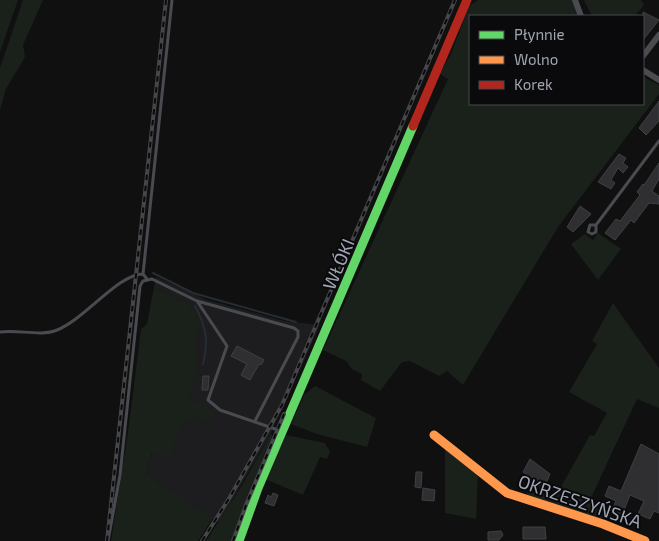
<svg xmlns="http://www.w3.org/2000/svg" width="659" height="541" viewBox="0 0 659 541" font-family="'Exo 2',sans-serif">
<rect width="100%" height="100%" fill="#101010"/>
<path fill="#1d1d1f" d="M156,277L207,300L284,321L320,325L271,433L219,523L146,474L179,362L187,303L154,287Z"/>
<path fill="#1a201a" d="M0,0H18L0,52Z
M23,0H43L23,45L25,57L6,89L0,110V68Z
M478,0H572L578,16H470V104H643V77L659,85V94L558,227L463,385L447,371L439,376L410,361L402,362L380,391L361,380L362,374L352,369L346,361L323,350L448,79L440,74L451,54L469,6Z
M584,0H641L644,5L635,16H592Z
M598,233L621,249L598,280L571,244L585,234L593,240Z
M154,287L187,303L204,326L195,333L197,369L188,399L214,412V420L209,423L193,417L182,425L170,456L152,453L146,474L213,518L198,541H111L128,432L141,329L147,324Z
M613,303L659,368V408L637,399L590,500L606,509L601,519L595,520L527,495L529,486L547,494H557L590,435L594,436L607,413L569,392L597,344L592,341Z
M315,386L376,418L367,447L317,434L291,424L304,395Z
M271,433L273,437L231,541H206L243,484Z
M286,435L325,443L330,452L327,459L320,457L303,495L265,479Z
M445,448L478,475L476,519L445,513Z"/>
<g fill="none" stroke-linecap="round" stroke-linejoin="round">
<path stroke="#252d33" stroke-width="2" d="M153,273L193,293L296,322
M195,306C206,326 209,342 203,364"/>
</g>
<path fill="#2f2f31" stroke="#3e4044" d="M643,12L659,20L643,40Z
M659,101V121L646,135L639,128Z
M619,154L626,158L623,163L628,167L623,173L618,168L611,180L615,183L611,189L598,182Z
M659,163V179L652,191L659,196V204L649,203L634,223L631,220L615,240L605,233L616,219L620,221L640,195L637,192L643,184L644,185Z
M580,206L591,214L573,232L567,227Z
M237,346L264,360L261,365L259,364L250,380L241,375L247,364L231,356Z
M203,376H209L208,390H202Z
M641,444L659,454V513L654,511L650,519L638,514L644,501L630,495L622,515L612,510L616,501L605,496L609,486L621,491Z
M530,459L550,474L544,488L531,481L533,478L523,472Z
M416,472H422L421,488L415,487Z
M423,488L435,490L434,501L422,500Z
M273,493L278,495L274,506L265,503L268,495L271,497Z
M523,527H545L546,539H523Z
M501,531L503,535L499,540H488V532Z"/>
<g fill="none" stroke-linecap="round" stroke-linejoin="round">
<path stroke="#4a4b50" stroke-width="3" d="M596,225H590L588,232L592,234L596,232V225L659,141
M143,274L172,0
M197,301L227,346L208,400L220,410L281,431
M0,332C18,329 40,337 57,330C84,320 118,274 143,274L147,279
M108,541L120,475L140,286L143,281L152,279L197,301L294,328L298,331V337L255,421"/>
<path stroke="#4a4b50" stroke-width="6" d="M575,0L581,16
M643,56L659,35
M643,70L659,80"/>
<path stroke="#63d668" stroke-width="9" d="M239,541L258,488L413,126"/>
<path stroke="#ff974d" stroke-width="9" d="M434,435L507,493L603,524L645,541"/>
<path stroke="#b3261e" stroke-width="9" d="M413,126L467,0"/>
<g stroke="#454649" stroke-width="4">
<path id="rail" d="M107,541L166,0
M202,541L230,497L282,405L455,0
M233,541L246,505L284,414"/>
</g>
<use href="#rail" stroke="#0a0a0c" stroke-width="2" stroke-dasharray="5.5" stroke-linecap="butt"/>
</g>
<g text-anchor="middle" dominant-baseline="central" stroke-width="4" stroke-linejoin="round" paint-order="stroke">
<g font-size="18" fill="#9fa5b2" stroke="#0a0a0c">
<text transform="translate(338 264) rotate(-67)">WŁÓKI</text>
<text transform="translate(580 501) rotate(19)">OKRZESZYŃSKA</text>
</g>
</g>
<rect x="469" y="15" width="175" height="90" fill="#0a0a0c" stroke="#46484e"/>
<rect x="479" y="31" width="25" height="8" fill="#63d668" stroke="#46484e"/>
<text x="514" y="40" font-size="15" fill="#9fa5b2">Płynnie</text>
<rect x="479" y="56" width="25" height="8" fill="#ff974d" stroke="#46484e"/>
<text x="514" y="65" font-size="15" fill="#9fa5b2">Wolno</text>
<rect x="479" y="81" width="25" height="8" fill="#b3261e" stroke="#46484e"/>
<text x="514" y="90" font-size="15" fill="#9fa5b2">Korek</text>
</svg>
